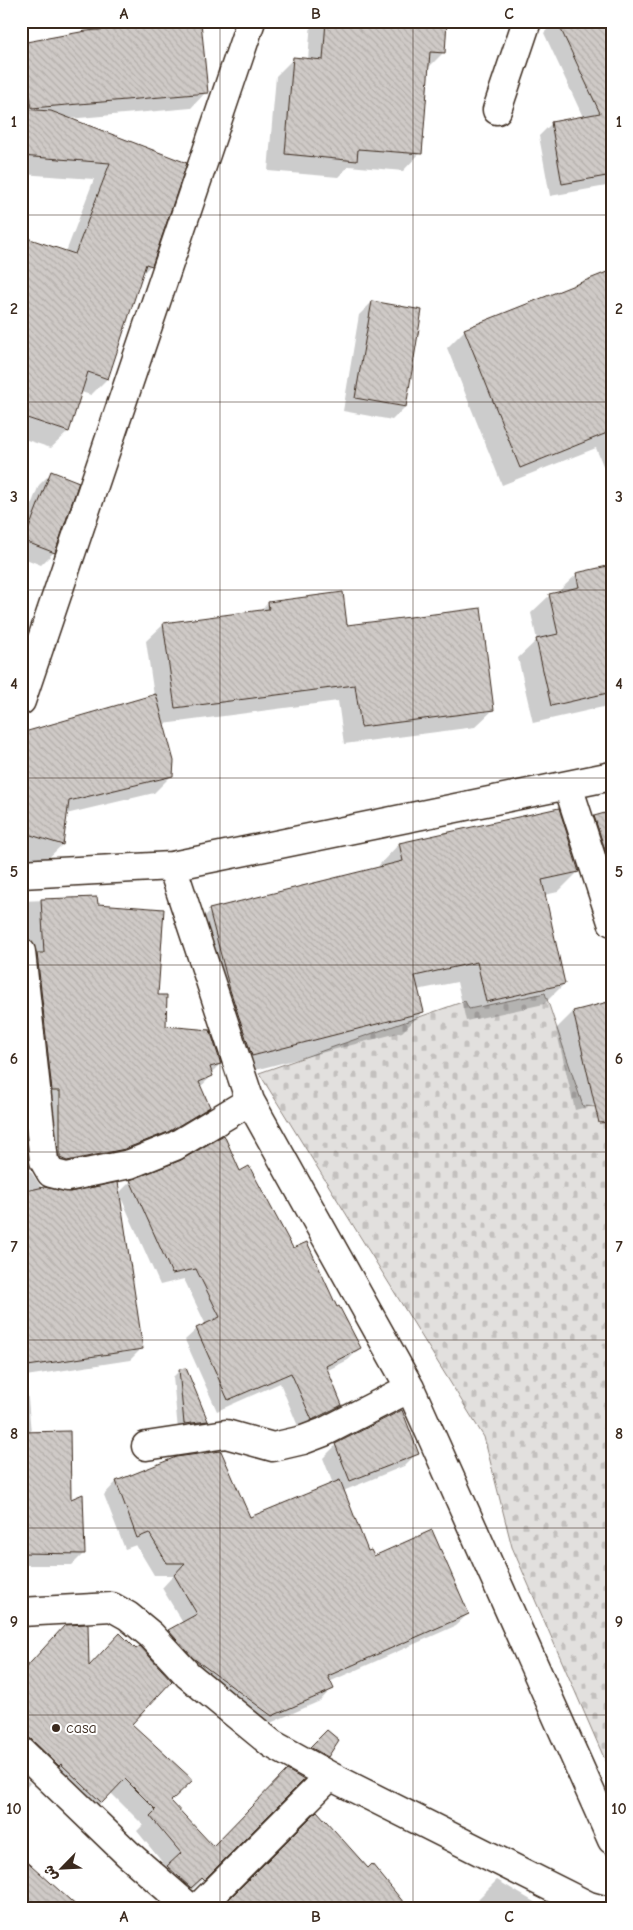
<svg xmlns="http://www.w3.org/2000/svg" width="633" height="1930" viewBox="0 0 633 1930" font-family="'Comic Neue','Playpen Sans Arabic',sans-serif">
<defs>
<pattern id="cemetery-stones" width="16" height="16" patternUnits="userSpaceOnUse" patternTransform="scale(1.25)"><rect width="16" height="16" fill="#e2e0de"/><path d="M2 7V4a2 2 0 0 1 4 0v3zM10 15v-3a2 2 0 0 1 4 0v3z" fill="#c3c0be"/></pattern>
<pattern id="building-back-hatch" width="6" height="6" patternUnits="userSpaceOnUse" patternTransform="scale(1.25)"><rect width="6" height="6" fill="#cfcac7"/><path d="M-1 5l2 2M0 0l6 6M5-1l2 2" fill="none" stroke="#b3aeaa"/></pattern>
</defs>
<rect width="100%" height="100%" fill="#fff"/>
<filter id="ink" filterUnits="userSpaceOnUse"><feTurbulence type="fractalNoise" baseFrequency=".02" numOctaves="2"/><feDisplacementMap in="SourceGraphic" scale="10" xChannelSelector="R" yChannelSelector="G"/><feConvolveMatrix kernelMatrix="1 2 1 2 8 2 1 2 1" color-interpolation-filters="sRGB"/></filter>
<g filter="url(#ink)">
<path fill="url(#cemetery-stones)" stroke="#8e857e" d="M545,993L583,1106L612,1108V1776L512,1547L484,1437L259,1073L465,1001L469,1009Z"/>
<path fill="#0003" d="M89,21H201L206,92L191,108L68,119L185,164L151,265L141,275L107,379L91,395L81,392L68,432L51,448L21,438V244L66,252L94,179L21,174V44L89,32Z
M311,21H446L443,53L427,69L420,153L403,171L349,166L338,177L268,171L276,76L293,59L308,60Z
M555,21H612V185L550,196L539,136L552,123L583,117L544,33Z
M612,271V471L606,473L596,448L502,485L447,348L465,330Z
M372,302L421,311L405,407L392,420L343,411L359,315Z
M52,472L54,552L41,565L21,557V531L39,485Z
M612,566V705L533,723L518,658L537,640L531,613L550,595L558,592L577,574Z
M268,603L346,626L493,710L475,727L344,744L338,701L163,724L172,775L154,793L66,814L62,845L44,862L21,854V734L154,696L146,641L164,624L260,611Z
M612,812V915L576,836L595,817Z
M399,844L578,872L558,892L544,895L564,984L544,1004L466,1021L457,982L417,990L423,1012L402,1032L231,1076L190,931L210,911L380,868L379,865Z
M96,898V905L156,996L165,1028L220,1064L211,1073L212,1076L200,1087L209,1106L197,1118L155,1144L55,1173L21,954V901Z
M573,1012L612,1101L575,1110L556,1029Z
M21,1101L29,1169L41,1187L63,1193L142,1348L130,1360L26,1376L31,1433L70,1500L84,1553L72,1565H21Z
M240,1173L292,1250L336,1309L360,1348L348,1360L326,1371L341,1405L329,1416L300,1431L280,1383L217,1411L185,1340L197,1329L206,1325L184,1279L160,1285L119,1193L131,1181Z
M179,1371L207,1421L201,1427L178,1430L173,1377Z
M336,1445L417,1453L404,1466L343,1491L368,1553L373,1558L468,1614L455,1626L329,1682L332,1688L320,1701L259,1728L156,1644L169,1631L183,1623L162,1588L174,1575H154L136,1545L125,1549L104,1495L116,1482L176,1459L249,1519L333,1484L323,1458Z
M21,1657L30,1664L88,1668L131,1724L170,1801L213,1848L302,1780L189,1893L154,1881L167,1868L137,1831L143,1825L111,1793L87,1816L21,1757Z
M21,1775L30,1783L21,1794Z
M497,1880L546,1909H486L487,1908L478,1899Z"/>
<path fill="url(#building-back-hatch)" stroke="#3b2a1e" d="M326,21H447L445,53L430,52L422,154L358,149L357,161L285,154L293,57L323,60Z
M557,21H612V175L562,184L551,122L600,113Z
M201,22L208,93L32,108L21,43L86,31Z
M21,109L51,111L187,163L152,266L146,264L108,379L88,372L69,432L21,416V236L75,254L110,163L21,156Z
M612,270V431L520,468L464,329Z
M372,301L422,310L406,407L355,398Z
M51,471L79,482L55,553L24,541Z
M612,565V692L551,706L536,639L558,634L549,594L579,587L576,573Z
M343,592L347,625L481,608L494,710L361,727L355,685L175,708L163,623L269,609L268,602Z
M156,694L174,761L173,776L69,801L63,845L21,832V733Z
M559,808L579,872L542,880L565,984L486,1002L477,962L415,976L424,1012L252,1056L230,990L209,909L403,861L399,843Z
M612,811V865H610L594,816Z
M97,897L98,904L164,909L158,995H167L166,1026L210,1030L221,1064L210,1067L213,1076L199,1082L210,1107L168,1132L125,1149L67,1161L60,1158V1091H52L37,953H44L41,899Z
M612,1001V1122L599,1123L573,1011Z
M224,1135L240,1171L249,1166L293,1248L307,1242L337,1307L339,1306L361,1348L326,1366L342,1405L312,1420L291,1373L228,1400L196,1328L220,1317L196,1269L172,1274L130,1180L181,1160Z
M118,1182L143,1349L21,1367V1192L44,1187L70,1192Z
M186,1368L208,1421L184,1424L179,1369Z
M402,1410L419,1454L350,1481L335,1444Z
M70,1431L71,1499L83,1494L85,1554L21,1553V1432Z
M221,1451L250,1517L340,1480L368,1551L371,1550L374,1556L432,1530L469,1614L328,1676L334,1689L272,1716L193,1658L168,1630L197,1614L174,1575L185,1563H167L149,1533L137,1538L116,1481L176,1457Z
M88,1624L89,1666L120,1633L136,1649L140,1646L172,1681L132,1724L193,1780L171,1801L213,1846L287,1770L304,1780L204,1880L202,1878L191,1888L167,1866L181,1853L150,1816L156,1810L125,1779L102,1803L61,1764L59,1766L31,1739L21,1736V1673L65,1625Z
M327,1730L339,1740L328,1757L310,1747Z
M317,1811L368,1868L372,1864L409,1909H228L224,1904Z
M21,1856L80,1909H21Z"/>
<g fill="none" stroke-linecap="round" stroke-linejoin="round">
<g stroke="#3b2a1e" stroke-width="31">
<path id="street" d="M497,110L527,21
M21,701L251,21
M568,786L612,922
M172,866L250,1101L410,1388L612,1840
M21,874L172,866L612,776
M21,952L44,1161L51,1173L67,1177L130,1164L175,1146L250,1101
M146,1446L226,1434L273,1447L303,1440L324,1432L410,1388
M21,1612L112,1607L128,1616L151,1635L188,1675L272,1744L330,1776L589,1906L600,1909
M21,1751L128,1854L191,1909
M197,1909L330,1776"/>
</g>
<use href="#street" stroke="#fff" stroke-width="28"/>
</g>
</g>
<path fill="none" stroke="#3b2a1e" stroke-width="1" stroke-opacity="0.55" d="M220,21V1909M413,21V1909M21,215H612M21,402H612M21,590H612M21,778H612M21,965H612M21,1152H612M21,1340H612M21,1528H612M21,1715H612"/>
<circle fill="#3b2a1e" stroke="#fff" stroke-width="2" cx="56" cy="1728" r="5"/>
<g text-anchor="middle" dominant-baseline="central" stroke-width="4" stroke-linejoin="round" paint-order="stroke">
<g font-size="16" fill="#3b2a1e" stroke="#fff" text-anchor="start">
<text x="66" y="1728">casa</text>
</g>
</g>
<rect width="633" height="1930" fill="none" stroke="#fff" stroke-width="55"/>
<g transform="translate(62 1868) rotate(246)" stroke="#ffffff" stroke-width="4" paint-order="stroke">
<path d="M0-4L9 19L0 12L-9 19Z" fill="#3b2a1e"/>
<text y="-8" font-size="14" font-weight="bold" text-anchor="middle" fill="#3b2a1e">ش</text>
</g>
<rect x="28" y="28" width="578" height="1874" fill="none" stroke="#3b2a1e" stroke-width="2"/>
<g font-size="16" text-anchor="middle" font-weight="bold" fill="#3b2a1e">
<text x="124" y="19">A</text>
<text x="316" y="19">B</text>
<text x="509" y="19">C</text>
<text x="14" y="127">1</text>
<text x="619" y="127">1</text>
<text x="14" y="314">2</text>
<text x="619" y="314">2</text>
<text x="14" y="502">3</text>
<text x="619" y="502">3</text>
<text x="14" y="689">4</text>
<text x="619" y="689">4</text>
<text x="14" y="877">5</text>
<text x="619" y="877">5</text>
<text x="14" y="1064">6</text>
<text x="619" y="1064">6</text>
<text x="14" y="1252">7</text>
<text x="619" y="1252">7</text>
<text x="14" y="1439">8</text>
<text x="619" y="1439">8</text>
<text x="14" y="1627">9</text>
<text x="619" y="1627">9</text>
<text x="14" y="1814">10</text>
<text x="619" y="1814">10</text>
<text x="124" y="1922">A</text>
<text x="316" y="1922">B</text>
<text x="509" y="1922">C</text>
</g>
</svg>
